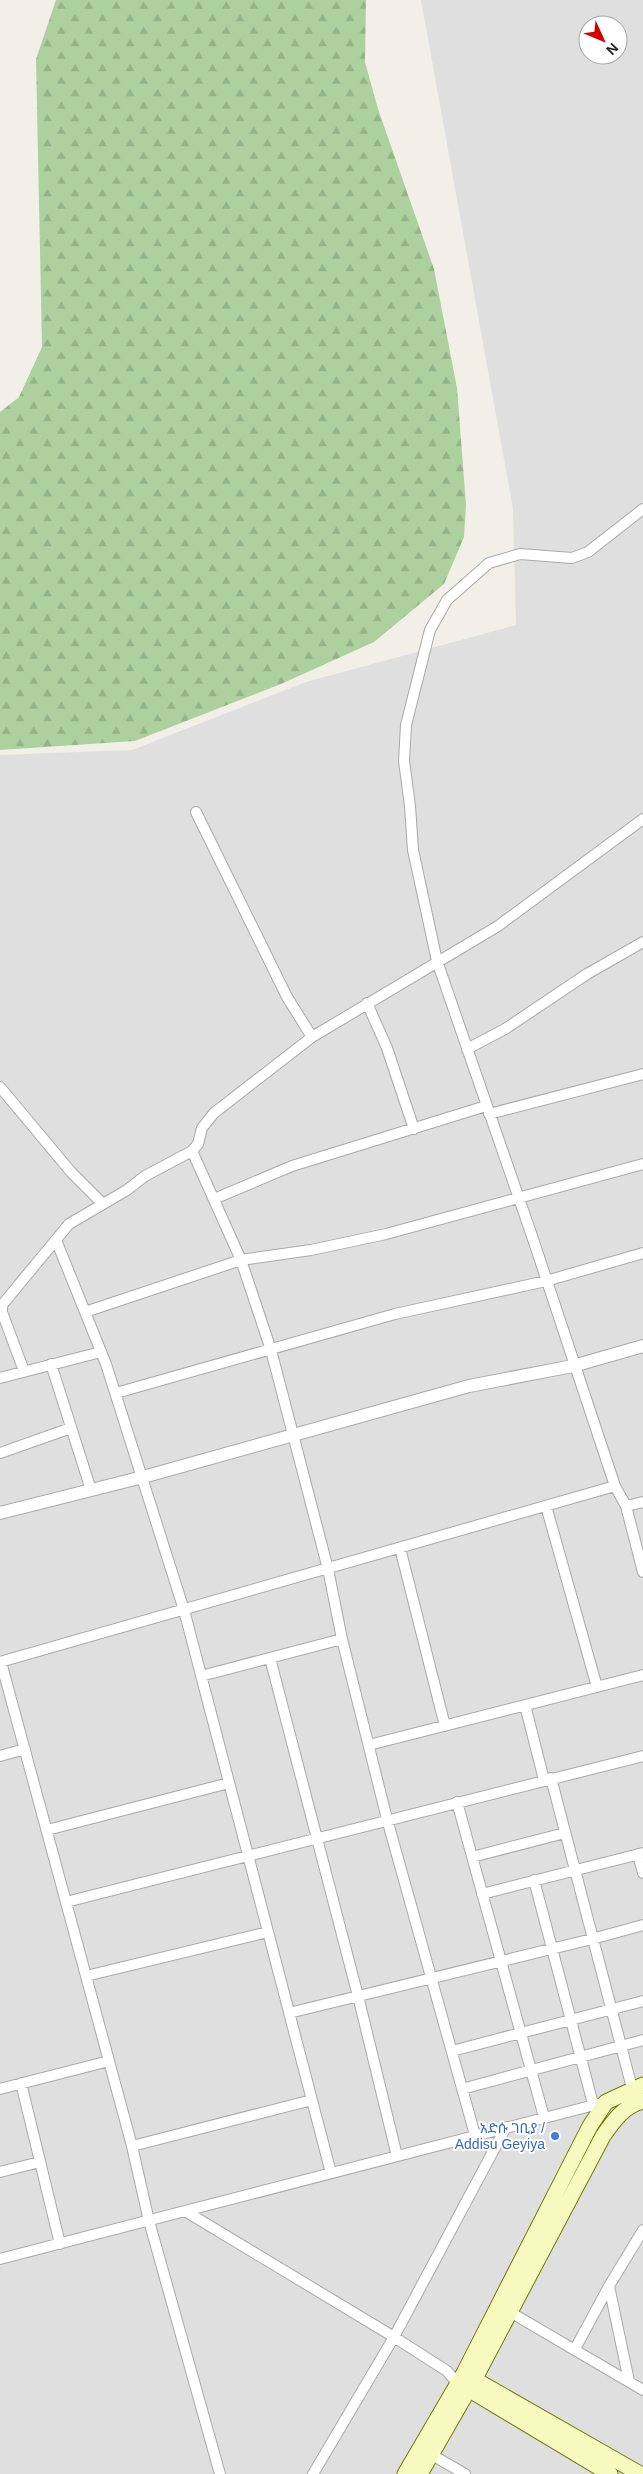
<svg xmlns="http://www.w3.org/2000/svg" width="643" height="2474" viewBox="0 0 643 2474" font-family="Arial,'Noto Sans Ethiopic',sans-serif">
<defs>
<pattern id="forest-firs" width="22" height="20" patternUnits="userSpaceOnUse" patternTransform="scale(1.25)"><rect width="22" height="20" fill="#add19e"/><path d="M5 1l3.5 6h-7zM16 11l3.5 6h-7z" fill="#95b388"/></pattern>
</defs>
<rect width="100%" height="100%" fill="#f2efe9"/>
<path fill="#e0dfdf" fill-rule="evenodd" d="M421,0H643V2474H0V755L132,750L306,682L516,625L513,509ZM588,25H618V55H588Z"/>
<path fill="url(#forest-firs)" d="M56,0H366L365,62L378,109L434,269L457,388L466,505L464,537L444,584L374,642L281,684L135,741L0,750V412L19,397L42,347L36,59Z"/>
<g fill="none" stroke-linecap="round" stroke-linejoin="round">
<g stroke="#a9a9a9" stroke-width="12">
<path id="minor" d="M643,509L588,552L572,558L520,554L489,563L447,600L430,630L406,725L404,761L410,806L413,850L437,961L534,1242L615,1486L626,1506L643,1572
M196,812L287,997L312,1037
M367,1003L387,1048L414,1129
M467,1049L505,1029L587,974L643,942
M0,1087L71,1172L102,1203
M489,1114L643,1074
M192,1151L241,1260L271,1350L328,1569L342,1639L387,1819L475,2135
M214,1199L292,1166L486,1106
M56,1240L106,1364L184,1610L331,2173
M85,1312L241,1260L311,1250L386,1234L643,1164
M51,1364L91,1490
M24,1371L2,1312V1305L69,1224L127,1190L145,1176L192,1151L198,1144L202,1128L214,1113L312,1037L498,926L643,819
M0,1378L101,1352
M116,1393L395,1314L546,1281L643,1253
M0,1453L71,1428
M546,1506L597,1687
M626,1506L643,1502
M400,1548L445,1726
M270,1658L358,1996L397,2156
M0,1662L615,1486
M1,1662L132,2146L149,2221L220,2474
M201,1676L342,1639
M525,1705L544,1780
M369,1745L643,1675
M0,1756L25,1749
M551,1778L632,2088
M457,1802L544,2117
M47,1830L229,1783
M638,1854L643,1873
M472,1857L565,1833
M534,1880L593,2104
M482,1894L643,1853
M66,1902L643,1756
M86,1976L268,1932
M289,2013L592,1939L643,1925
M452,2051L643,2001
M21,2083L60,2244
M0,2089L109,2061
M462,2089L643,2040
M132,2146L312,2100
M0,2172L40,2162
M185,2211L394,2337L447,2371L458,2384
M0,2259L606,2102
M609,2286L629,2381
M510,2312L643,2390
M575,2349L609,2286L643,2230
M427,2452L465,2474
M313,2474L394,2337L506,2127"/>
</g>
<g stroke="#a9a9a9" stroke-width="14">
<path id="tertiary" d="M0,1513L143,1477L469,1386L573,1366L643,1346"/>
</g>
<g stroke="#707d05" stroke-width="17">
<path id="secondary" d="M465,2374L640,2474
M460,2384L610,2474
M405,2474L464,2373L590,2126L606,2102L643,2085
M420,2474L474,2380L603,2136C614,2120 624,2106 643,2101"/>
</g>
<use href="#minor" stroke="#fff" stroke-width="10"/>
<use href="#tertiary" stroke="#fff" stroke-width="12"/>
<use href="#secondary" stroke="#f7fabf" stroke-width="15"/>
</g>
<circle fill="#3f7fe0" stroke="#fff" stroke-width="2" cx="555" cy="2136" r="5"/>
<g text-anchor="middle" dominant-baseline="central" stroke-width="4" stroke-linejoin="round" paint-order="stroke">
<g font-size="14" fill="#366cbe" stroke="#fff" text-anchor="end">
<text x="545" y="2128">አድሱ ገቢያ /<tspan x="545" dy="16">Addisu Geyiya</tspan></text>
</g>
</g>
<g transform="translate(603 40) rotate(134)"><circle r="24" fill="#ffffff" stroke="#a7a7a7"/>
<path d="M0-4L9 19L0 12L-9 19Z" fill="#d40000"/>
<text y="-8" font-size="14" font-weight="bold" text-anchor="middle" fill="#222222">N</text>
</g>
</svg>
